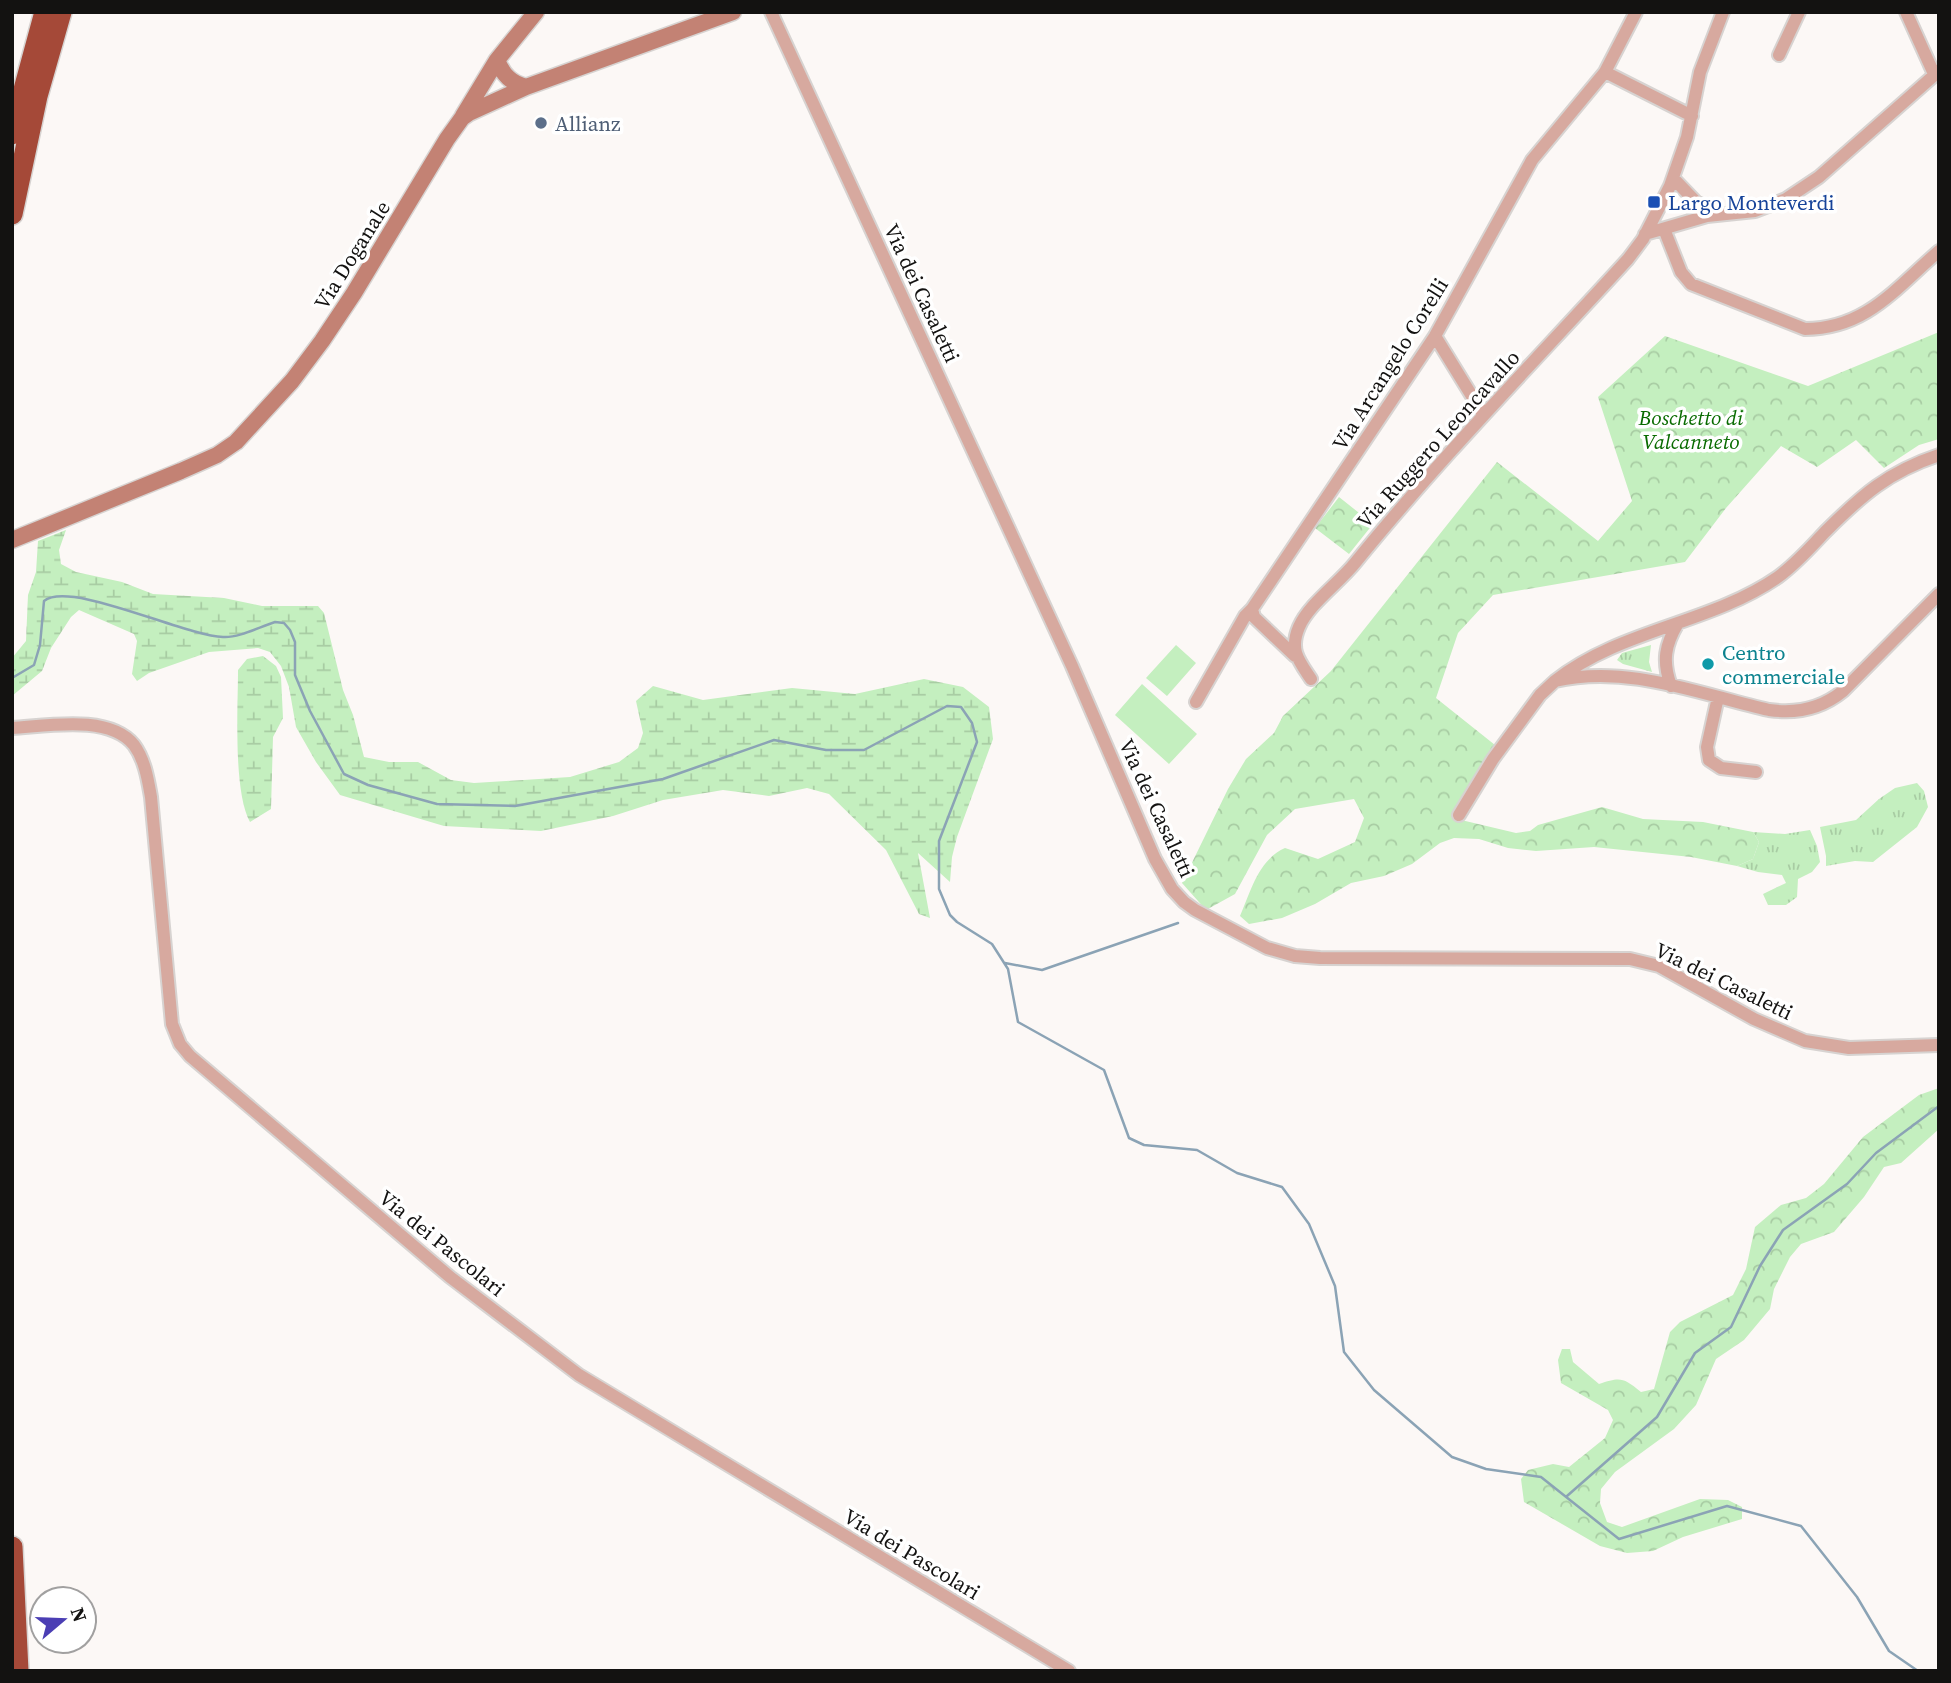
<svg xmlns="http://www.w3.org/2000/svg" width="1951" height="1683" viewBox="0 0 1951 1683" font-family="'Source Serif 4',serif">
<defs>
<pattern id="grass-tufts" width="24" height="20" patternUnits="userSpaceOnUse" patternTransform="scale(1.75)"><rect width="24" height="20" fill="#c4efbf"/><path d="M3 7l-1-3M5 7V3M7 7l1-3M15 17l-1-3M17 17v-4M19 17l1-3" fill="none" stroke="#a8cca3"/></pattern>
<pattern id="forest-crowns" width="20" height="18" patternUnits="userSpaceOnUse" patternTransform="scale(1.75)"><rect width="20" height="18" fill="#c4efbf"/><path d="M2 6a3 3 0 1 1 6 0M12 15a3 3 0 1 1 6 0" fill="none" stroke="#a8cca3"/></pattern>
<pattern id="wetland-marsh" width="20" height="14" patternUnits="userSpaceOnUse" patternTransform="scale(1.75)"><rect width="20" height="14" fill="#c4efbf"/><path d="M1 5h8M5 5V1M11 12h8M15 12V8" fill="none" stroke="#a8cca3"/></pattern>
</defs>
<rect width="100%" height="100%" fill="#fcf8f6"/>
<path fill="url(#grass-tufts)" d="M1651,645L1649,662L1652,672L1623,664L1617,660L1622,653Z
M1917,783L1924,791L1928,807L1917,827L1873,862L1855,861L1826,866V856L1820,827L1856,820L1879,799L1895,788Z
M1810,830L1817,846L1820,862L1812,872L1798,879L1797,897L1786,905H1768L1763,894L1786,883L1782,875L1758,872L1737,866L1753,859L1759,842L1753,832L1785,834Z"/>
<path fill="url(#forest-crowns)" d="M1939,332V439L1919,445L1884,468L1856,440L1817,467L1781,446L1726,508L1685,562L1493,595L1458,633L1436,698L1495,745L1464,795L1457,819L1516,833L1530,831L1538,825L1602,807L1643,819L1703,822L1753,832L1759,842L1753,859L1737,866L1691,857L1594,847L1536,851L1508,848L1479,839L1454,838L1440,843L1412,864L1384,876L1351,883L1315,904L1282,918L1249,924L1240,916C1251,891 1258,860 1285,848L1318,859L1355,842L1364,818L1354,799L1295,809L1267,835L1235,894L1206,910L1182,883L1228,789L1246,759L1274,733L1283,716L1331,671L1497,462L1598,541L1632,501L1598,397L1665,336L1808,386Z
M1339,497L1373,524L1349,554L1315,528Z
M1939,1088V1129L1901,1163L1884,1167L1864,1197L1834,1232L1801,1244L1790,1257L1774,1289L1770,1309L1744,1340L1716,1359L1696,1405L1674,1429L1615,1472L1601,1489L1600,1503L1607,1522L1622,1527L1700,1499L1728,1500L1742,1507V1519L1683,1537L1653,1551L1627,1553L1600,1546L1524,1502L1521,1479L1528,1470L1553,1464L1569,1467L1605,1438L1613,1420L1608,1410L1561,1383L1558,1360L1562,1349H1570L1573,1362L1599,1384C1620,1377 1623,1377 1641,1392L1654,1389L1670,1332L1680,1322L1733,1295L1746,1269L1755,1227L1781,1205L1806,1198L1824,1184L1863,1137L1919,1095Z"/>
<path fill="url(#wetland-marsh)" d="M66,530L59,550L61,564L76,572L122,582L153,594L224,598L262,606H318L324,613L343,690L353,715L364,757L389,762H418L451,780L474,783L570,777L619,762L638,748L643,733L636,701L653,686L703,700L792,688L855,694L924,679L963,687L989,707L993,739L957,837L952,857L950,882L918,853L930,918L919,914L886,850L829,794L807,788L769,796L723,790L663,800L613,816L541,831L444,826L340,795L316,762L296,727L289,687L281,666L270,652L258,648L209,652L149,673L137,681L132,674L137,641L134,634L79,610L71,617L51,648L42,671L12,696V658L26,641L28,595L36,572L38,541Z
M263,656L276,666L281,677L283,718L273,737L271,809L250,822C233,791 238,708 238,670L247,659Z"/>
<path fill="#c4efbf" d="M1176,645L1196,663L1167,696L1146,678Z
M1142,684L1197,734L1169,764L1115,715Z"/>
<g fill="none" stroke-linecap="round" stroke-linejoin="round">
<path stroke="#8ba3b5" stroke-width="2.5" d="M12,678L34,665L40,645L44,601C70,580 185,636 223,637C239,638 259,627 275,622L284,623L290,630L295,642V675L310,711L344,774L368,785L437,804L515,806L663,779L774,740L826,750H864L947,706L961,707L972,723L977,742L939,841V889L950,915L957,922L992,944L1008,969L1018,1022L1104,1070L1129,1138L1144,1145L1197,1150L1237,1173L1282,1187L1309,1224L1335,1286L1344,1352L1374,1390L1452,1457L1486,1469L1541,1477L1619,1539L1727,1506L1801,1526L1857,1597L1889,1651L1918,1671
M1005,963L1042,970L1178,923
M1567,1496L1657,1417L1695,1353L1731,1327L1760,1266L1783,1230L1847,1184L1876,1153L1939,1106"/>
<g stroke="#d7d3d1" stroke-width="16">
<path id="street" d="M771,12L1072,666L1155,859L1172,889L1184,902L1195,910L1267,948L1295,956L1320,958L1630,959L1659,966L1754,1019L1805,1041L1849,1048L1939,1045
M1906,12L1934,74
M1779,55L1799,12
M1605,72L1692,116
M1673,178L1696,202L1719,214
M1664,229L1681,272L1691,284L1805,329C1866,329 1896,288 1939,251
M1645,234L1707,216L1755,211L1786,199L1819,177L1939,71
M1435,336L1483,414
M1939,455C1888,472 1862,495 1825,532C1810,548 1796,564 1778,577C1710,624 1621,629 1555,681C1627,664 1699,694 1769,710C1797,714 1821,709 1843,691L1939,594
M1295,656L1254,617L1252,609L1435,336L1532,160L1605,72L1636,12
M1311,679C1299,661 1289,650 1299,627C1309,604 1339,583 1355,563C1441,457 1536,360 1628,259L1643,239L1670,186L1687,137L1700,72L1723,12
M1671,686C1662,661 1665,645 1678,623
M1718,697L1707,747L1709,760L1721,768L1756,772
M1196,702L1245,616L1252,609
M12,728C47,726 109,714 134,745C145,760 148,780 151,797L172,1024L180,1044L190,1056L450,1277L579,1375L1069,1671
M1459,815L1493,759L1540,695L1555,681"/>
</g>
<g stroke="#d7d3d1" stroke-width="19">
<path id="secondary" d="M497,60C503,75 511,83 526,87
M463,116L497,60L536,12
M12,540L181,471L217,455L236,442L292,381L322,341L354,293L447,139L462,118L469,113L526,87L733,12"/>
</g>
<g stroke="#d7d3d1" stroke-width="24">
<path id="highway" d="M12,134L45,12
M12,214L37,96L61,12
M12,1547L18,1671"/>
</g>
<use href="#street" stroke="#d7a99f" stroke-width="12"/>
<use href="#secondary" stroke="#c38274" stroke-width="16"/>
<use href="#highway" stroke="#a54938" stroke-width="21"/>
</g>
<circle fill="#5c6f8a" stroke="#fff" stroke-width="2.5" cx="541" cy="123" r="7"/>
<rect fill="#1a4fb4" stroke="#fff" stroke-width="2.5" x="1647" y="195" width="14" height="14" rx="3.5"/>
<circle fill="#0f9aa8" stroke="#fff" stroke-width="2.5" cx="1708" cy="664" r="7"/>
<g text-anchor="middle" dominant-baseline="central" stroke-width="7" stroke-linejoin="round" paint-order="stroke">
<g font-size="21" fill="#4e5e75" stroke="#fff" text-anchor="start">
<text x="555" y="123">Allianz</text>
</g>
<g font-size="21" fill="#164399" stroke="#fff" text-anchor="start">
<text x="1668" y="202">Largo Monteverdi</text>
</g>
<g font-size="21" fill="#131211" stroke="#fff">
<text transform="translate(352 255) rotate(-58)">Via Doganale</text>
<text transform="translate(922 293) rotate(65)">Via dei Casaletti</text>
<text transform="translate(1390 364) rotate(-58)">Via Arcangelo Corelli</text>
<text transform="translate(1438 439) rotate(-48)">Via Ruggero Leoncavallo</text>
<text transform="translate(1157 808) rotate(65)">Via dei Casaletti</text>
<text transform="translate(1724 981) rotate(26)">Via dei Casaletti</text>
<text transform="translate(442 1243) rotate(39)">Via dei Pascolari</text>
<text transform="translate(912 1554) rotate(31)">Via dei Pascolari</text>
</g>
<g font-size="21" font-style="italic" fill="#096b00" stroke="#fff">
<text x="1691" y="417">Boschetto di<tspan x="1691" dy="24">Valcanneto</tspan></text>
</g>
<g font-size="21" fill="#0d838f" stroke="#fff" text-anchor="start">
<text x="1722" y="652">Centro<tspan x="1722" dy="24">commerciale</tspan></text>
</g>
</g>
<rect width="1951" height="1683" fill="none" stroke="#131211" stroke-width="28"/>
<g transform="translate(63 1620) rotate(71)"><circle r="33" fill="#ffffff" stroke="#a1a0a0" stroke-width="2"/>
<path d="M0-5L12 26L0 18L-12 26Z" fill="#4b3eb4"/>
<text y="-10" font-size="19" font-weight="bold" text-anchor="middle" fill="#131211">N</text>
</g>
</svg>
